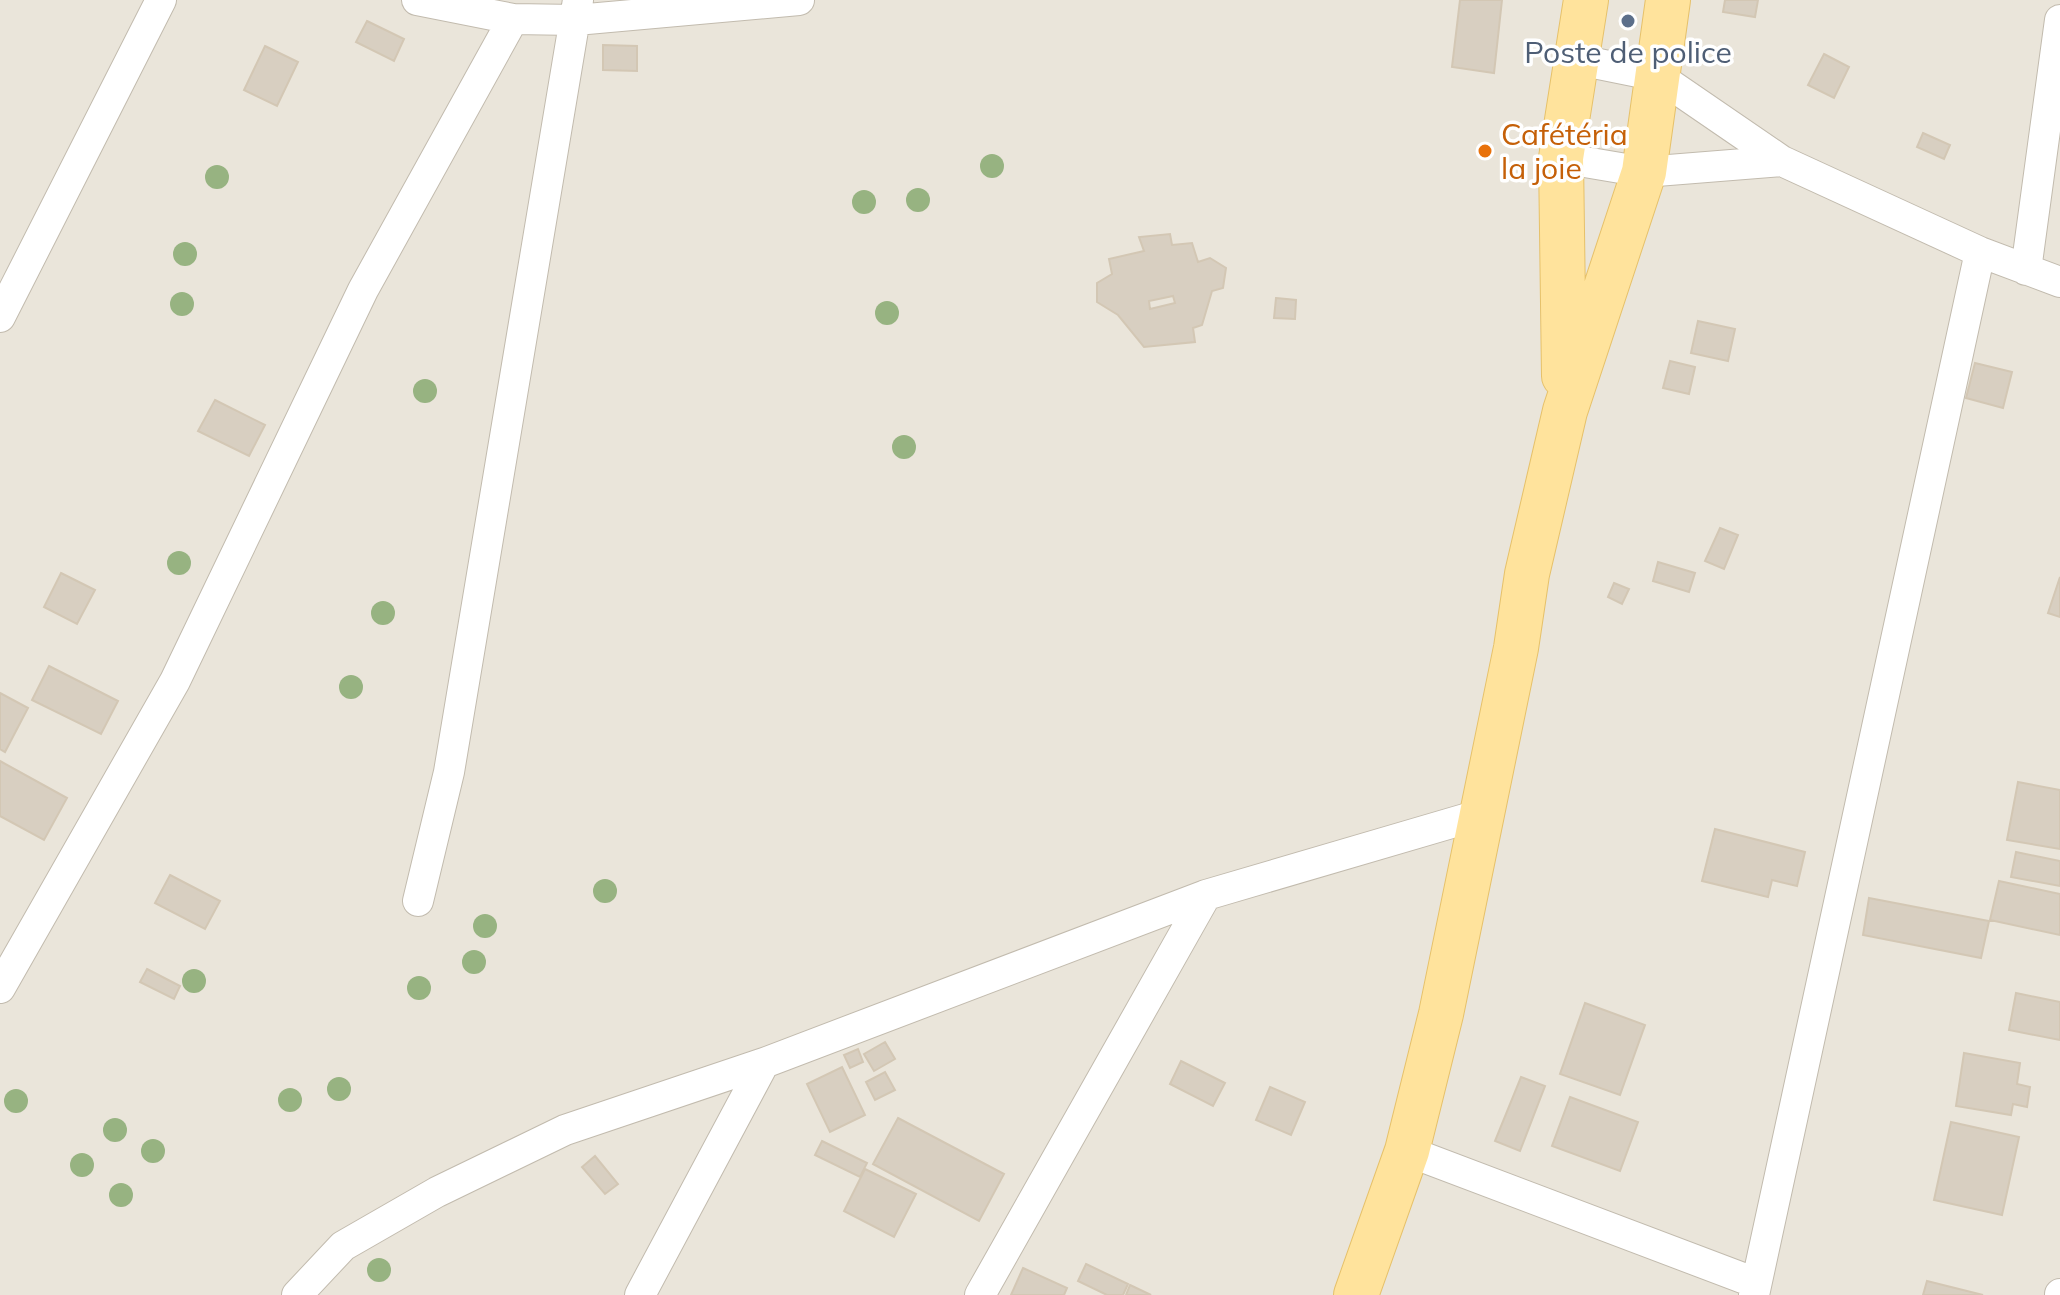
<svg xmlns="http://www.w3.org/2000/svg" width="2060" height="1295" viewBox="0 0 2060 1295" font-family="Mulish,sans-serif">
<rect width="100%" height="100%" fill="#f6f3ec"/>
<path fill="#eae5da" d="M0,0H2060V1295H0Z"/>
<path fill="#d8cfc1" stroke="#d3c7b4" stroke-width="2" fill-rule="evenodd" d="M1460,0H1502L1494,73L1452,67Z
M1725,0H1758L1755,17L1723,12Z
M367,21L404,39L394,61L356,42Z
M603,45L637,46V71L603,70Z
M265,46L298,62L277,106L244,90Z
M1824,54L1849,67L1834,98L1808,85Z
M1923,133L1950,145L1944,159L1917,147Z
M1170,234L1172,245L1192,243L1198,262L1210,258L1226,268L1223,288L1212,291L1202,325L1193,328L1195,342L1144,347L1118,315L1097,302V283L1112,274L1109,259L1144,251L1139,237ZM1173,296L1175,303L1150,309L1149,301Z
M1276,298L1296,300L1295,319L1274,318Z
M1698,321L1735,329L1728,361L1691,353Z
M1670,361L1695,367L1689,394L1663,388Z
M1975,363L2012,372L2003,408L1966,398Z
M215,400L265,425L249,456L198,431Z
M1720,528L1738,535L1724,569L1705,561Z
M1658,562L1695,573L1689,592L1653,581Z
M61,573L95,590L77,624L44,607Z
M2060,577V617L2048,613Z
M1614,583L1629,589L1622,604L1608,597Z
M49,666L118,701L101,734L32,700Z
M0,693L28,708L5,752L0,749Z
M0,761L67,798L44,840L0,816Z
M2018,782L2060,790V849L2007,840Z
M1715,829L1805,852L1797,886L1772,880L1768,897L1702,881Z
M2016,852L2060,861V886L2011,877Z
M170,875L220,901L205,929L155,903Z
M1999,881L2060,894V935L1990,920Z
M1869,898L1989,921L1981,958L1863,935Z
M147,969L180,986L174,999L140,982Z
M2016,993L2060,1002V1040L2009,1030Z
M1585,1003L1645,1025L1620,1095L1560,1074Z
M885,1042L895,1059L874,1071L864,1054Z
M858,1049L863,1062L850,1068L844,1055Z
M1964,1053L2020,1063L2017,1084L2030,1087L2027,1107L2013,1104L2011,1115L1956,1106Z
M1181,1061L1225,1083L1213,1106L1170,1084Z
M842,1067L865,1115L830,1132L807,1084Z
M885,1072L895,1090L875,1100L866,1082Z
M1521,1077L1545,1086L1520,1151L1495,1141Z
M1270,1087L1305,1102L1291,1135L1256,1120Z
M1570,1097L1638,1122L1620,1171L1552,1146Z
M898,1118L1004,1174L979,1221L873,1164Z
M1951,1122L2019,1137L2002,1215L1934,1200Z
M822,1141L867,1163L860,1177L815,1155Z
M595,1156L618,1184L605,1194L582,1167Z
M865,1169L916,1194L894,1237L844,1211Z
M1086,1264L1128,1284L1123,1295H1107L1078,1281Z
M1023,1268L1067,1288L1064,1295H1011Z
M1927,1281L1983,1295H1923Z
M1130,1285L1151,1295H1126Z"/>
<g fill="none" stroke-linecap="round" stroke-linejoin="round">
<g stroke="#c2bbae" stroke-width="32">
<path id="street" d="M417,0L513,19L576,20L799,0
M1579,60L1658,76L1782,161L1980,252L2060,282
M1561,158L1644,172L1782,161
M2026,270L2060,20
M0,317L161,0
M418,901L449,772L578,0
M0,988L175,681L363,290L513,19
M1407,1151L1756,1283
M297,1295L343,1246L437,1192L565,1130L764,1063
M640,1295L764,1063L1206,895
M980,1295L1206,895L1482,814
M1754,1295L1980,252
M2060,1295V1294"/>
</g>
<g stroke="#e6c16a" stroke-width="46">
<path id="primary" d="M1564,376L1561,158L1586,0
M1356,1295L1407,1151L1441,1014L1516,648L1527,574L1565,411L1644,172L1668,0"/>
</g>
<use href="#street" stroke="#fff" stroke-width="30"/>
<use href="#primary" stroke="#ffe39c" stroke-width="44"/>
</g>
<g fill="#97b381">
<circle cx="992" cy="166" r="12"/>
<circle cx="217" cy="177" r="12"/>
<circle cx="918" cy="200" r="12"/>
<circle cx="864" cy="202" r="12"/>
<circle cx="185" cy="254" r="12"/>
<circle cx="182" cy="304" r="12"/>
<circle cx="887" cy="313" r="12"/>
<circle cx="425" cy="391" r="12"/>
<circle cx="904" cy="447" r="12"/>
<circle cx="179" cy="563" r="12"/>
<circle cx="383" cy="613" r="12"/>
<circle cx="351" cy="687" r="12"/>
<circle cx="605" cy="891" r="12"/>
<circle cx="485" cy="926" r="12"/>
<circle cx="474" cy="962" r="12"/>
<circle cx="194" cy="981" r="12"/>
<circle cx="419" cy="988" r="12"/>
<circle cx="339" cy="1089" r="12"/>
<circle cx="290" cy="1100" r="12"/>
<circle cx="16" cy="1101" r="12"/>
<circle cx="115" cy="1130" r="12"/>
<circle cx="153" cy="1151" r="12"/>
<circle cx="82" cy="1165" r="12"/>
<circle cx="121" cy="1195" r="12"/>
<circle cx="379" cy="1270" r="12"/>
</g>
<circle fill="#5c6f8a" stroke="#fff" stroke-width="3" cx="1628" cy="21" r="8"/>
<circle fill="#e8710a" stroke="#fff" stroke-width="3" cx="1485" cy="151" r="8"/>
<g text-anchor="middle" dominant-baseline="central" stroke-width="7" stroke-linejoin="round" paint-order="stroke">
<g font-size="30" fill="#4e5e75" stroke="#fff">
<text x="1628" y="52">Poste de police</text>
</g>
<g font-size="30" fill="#c56008" stroke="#fff" text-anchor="start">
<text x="1501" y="134">Cafétéria<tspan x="1501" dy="34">la joie</tspan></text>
</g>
</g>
</svg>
